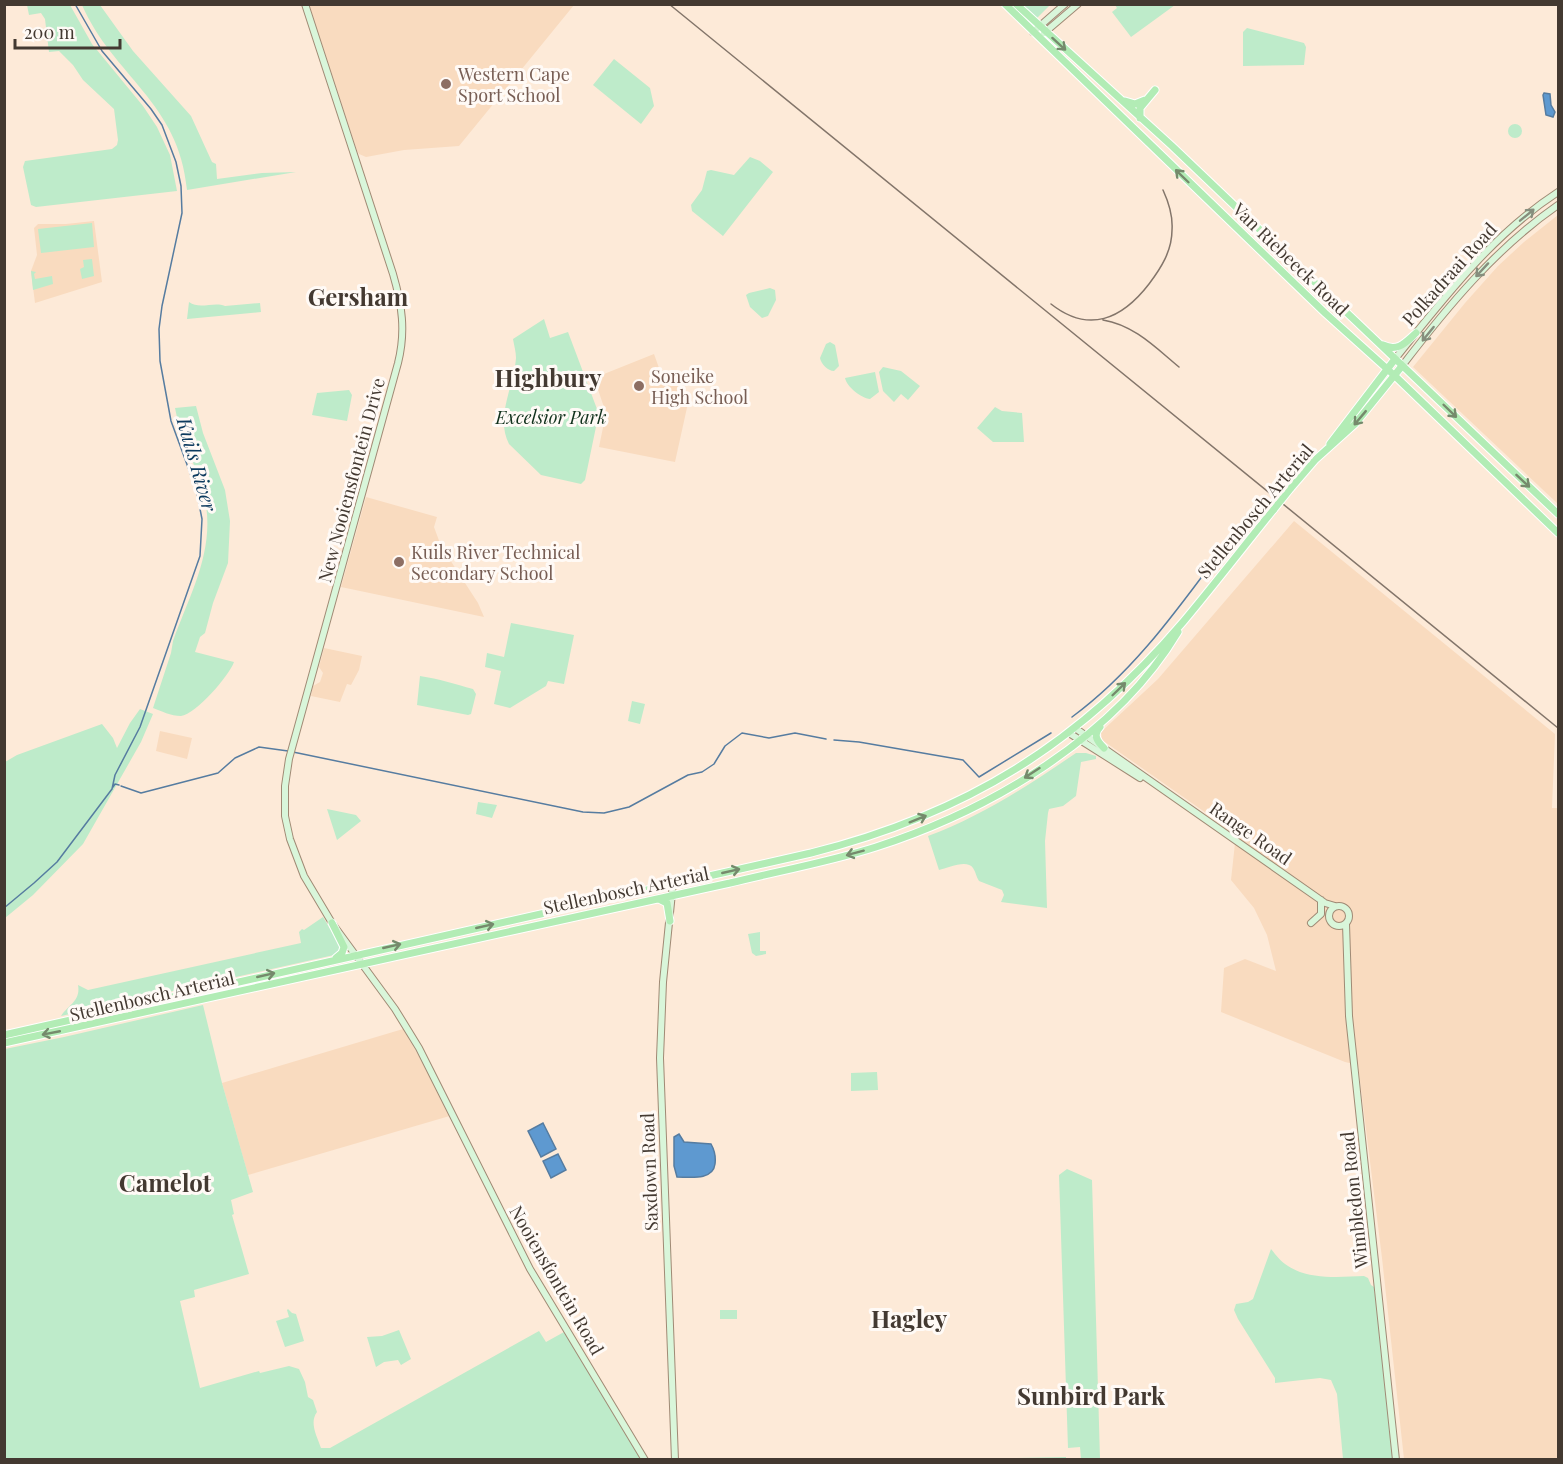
<svg xmlns="http://www.w3.org/2000/svg" width="1563" height="1464" viewBox="0 0 1563 1464" font-family="'Playfair Display',serif">
<rect width="100%" height="100%" fill="#fdead8"/>
<path fill="#f9dbbf" d="M309,5V4L574,5L459,146L404,150L366,157L359,154L357,151Z
M1558,215V504L1413,367L1465,303L1498,266L1524,242Z
M94,221L102,282L35,303L31,271L37,255L34,228L38,224H66Z
M654,354L659,368L690,394L675,462L599,447L606,413L594,378Z
M366,497L437,517L434,527L441,546L478,603L484,617L341,587Z
M1294,521L1555,734L1552,808H1558V1459H1404L1382,1258L1358,1065L1345,1062L1221,1012L1224,968L1245,959L1276,971L1267,935L1254,908L1231,880L1236,834L1102,740L1101,732L1158,679Z
M324,648L362,656L359,670L351,685L347,684L340,702L311,696L313,686L320,682L323,673L319,667Z
M160,731L192,738L187,759L156,751Z
M403,1029L453,1115L248,1175L222,1083Z"/>
<path fill="#beebca" d="M27,5H70L92,44L143,106L157,127L170,155L177,191L36,207L31,205L23,167L25,161L112,149L117,145L118,140L114,109L83,80L73,65L59,51L49,52L45,19L41,13L29,15Z
M82,5H100L133,51L191,116L212,162L216,164L217,179L262,173L296,172L187,190C179,102 113,76 82,5Z
M1023,5H1050L1037,18Z
M1115,5H1175L1131,37L1112,12L1117,8Z
M1247,28L1304,43L1306,47L1304,65L1243,66V32Z
M614,59L650,88L654,106L641,124L593,85Z
M1508 131a7 7 0 1 1 14 0a7 7 0 1 1-14 0Z
M750,157L760,161L773,172L723,236L692,211L691,205L702,190L707,171L711,170L734,175Z
M92,223L94,247L41,253L38,229Z
M92,259L94,276L82,279L80,269L84,267L83,260Z
M31,271L36,272L34,274L35,279L52,276L53,284L33,290Z
M770,288L775,290L776,300L768,316L762,318L750,307L746,295L749,293Z
M189,302C200,310 214,301 225,306L260,303L261,312L187,319Z
M544,319L550,338L568,332L597,409V422L585,480L581,484L541,475L509,444C495,417 514,386 516,358C516,352 514,345 513,339Z
M830,342L835,345L839,366L834,371C828,371 821,364 820,358L826,344Z
M883,367L901,371L920,386L908,400L901,394L894,402L883,391L879,372Z
M875,372L879,392L870,399C861,398 847,387 845,378Z
M349,390L352,395L347,421L312,415L317,393Z
M196,406L203,433L225,490L230,521L228,563L213,603L205,633L200,637L195,652L234,662C229,676 196,714 181,716C171,716 161,711 153,708L171,653L173,641C191,591 218,546 203,491C195,462 180,437 175,408Z
M995,407L1002,411L1022,413L1024,442H993L977,428Z
M511,623L574,635L564,684L548,681L546,686L510,708L494,704L501,671L485,667L487,653L504,657Z
M420,676C439,679 455,684 473,689L476,694L471,714L468,715L417,705Z
M632,701L645,704L640,724L628,721Z
M140,709L153,714L141,742L83,844L33,895L5,918V762L17,755L102,724L113,738L117,748L130,723Z
M1076,753H1086L1096,756V759L1081,762L1076,796L1063,806L1049,809L1048,813L1045,841L1047,908L1001,902L1004,895L1002,890L979,881C976,877 976,872 973,868C967,859 948,868 939,870L928,836C982,816 1029,785 1076,753Z
M478,802L497,805L492,818L476,814Z
M327,809L356,815L361,821L337,840Z
M323,917L340,945L339,951L334,955L61,1016C68,1005 81,1001 78,985L88,990L301,943L299,932L302,929L304,930Z
M760,932V951H766V954L756,956L752,953L748,934Z
M203,1005L222,1083L253,1192L231,1200L234,1214L232,1215L249,1274L194,1290L195,1297L180,1301L200,1388L259,1371L260,1373L289,1366L299,1369L305,1382L308,1397L313,1400L317,1412C309,1423 317,1436 321,1448H330L539,1331L546,1342L564,1332L641,1459H5V1049L64,1037Z
M877,1072L878,1090L851,1091V1073Z
M1067,1169L1092,1180L1100,1459H1081L1080,1447L1068,1448L1059,1175Z
M1271,1249C1276,1255 1281,1262 1288,1266C1309,1280 1340,1277 1364,1276L1368,1278L1371,1285L1374,1287L1394,1459H1343L1337,1394L1331,1380L1320,1378L1275,1383V1378L1238,1319L1234,1310L1236,1304L1248,1302L1253,1299Z
M288,1309L292,1313L296,1314L304,1341L285,1347L276,1321L289,1317L287,1310Z
M720,1310H737V1319H720Z
M399,1330L411,1359L401,1365L398,1360L384,1362L376,1367L367,1337L382,1336Z
M1066,1457V1460L957,1459Z"/>
<path fill="#5e99d0" stroke="#567ca0" stroke-width="1.5" d="M1544,93L1550,94L1551,105L1555,112L1553,117L1546,115L1543,95Z
M543,1123L556,1149L541,1157L528,1131Z
M679,1134L684,1142L711,1144C715,1151 716,1156 715,1164C713,1181 689,1177 677,1177L674,1166V1137Z
M558,1154L566,1170L551,1178L543,1161Z"/>
<g fill="none" stroke-linecap="round" stroke-linejoin="round">
<path stroke="#567ca0" stroke-width="1.5" d="M1072,717C1151,659 1200,574 1261,499
M834,740L859,742L963,760L979,777L1051,733
M293,752L583,812L604,813L629,807L688,775L702,772L714,764L725,746L742,733L769,738L795,733L826,739
M121,786L141,793L218,773L235,758L259,747L288,751
M113,787L115,784L119,785
M4,908L34,883L57,862L112,789L115,775L140,727L200,556L202,519L196,489L171,421L160,361L159,329L162,306L182,213L181,186L176,162L162,125L151,109L102,51L75,4"/>
<g stroke="#a08a75" stroke-width="8">
<path id="secondary" d="M305,4L393,274C402,305 406,331 398,363L289,759L285,786V816L290,839L304,876L332,923L395,1009L419,1048L530,1269L645,1460
M1033,32L1065,4
M1044,33L1078,4
M1395,359C1444,298 1492,235 1558,192
M1402,366C1448,306 1496,248 1558,205
M1075,728L1325,903L1335,906
M1069,733L1140,778
M673,883L663,982L660,1058L675,1460
M1329 916a10 10 0 1 1 20 0a10 10 0 1 1-20 0Z
M1311,923L1321,914V900
M1346,924L1349,1016L1396,1460"/>
</g>
<g stroke="#fff" stroke-width="9">
<path id="primary" d="M1005,4L1325,313L1395,376L1558,533
M1016,4L1172,146L1558,514
M1125,101L1135,104L1145,100
M1140,118V108L1155,90
M1383,345C1398,352 1405,343 1416,333
M1330,444L1395,359
M1290,489L1315,460L1355,424L1402,366
M1100,727C1092,735 1098,742 1104,748
M659,899L667,903L670,921
M332,923L344,947L342,953L336,958
M4,1035L811,853C966,814 1079,744 1183,622C1214,585 1244,546 1274,509
M4,1043L730,883C779,871 829,862 876,847C991,810 1115,737 1178,632"/>
</g>
<use href="#secondary" stroke="#d9f6da" stroke-width="6"/>
<use href="#primary" stroke="#b2ecb5" stroke-width="7"/>
<path stroke="#83756a" stroke-width="1.5" d="M669,4L1558,728
M1051,304C1089,334 1122,319 1149,284C1161,268 1172,251 1172,230C1173,216 1169,203 1163,190
M1103,320C1134,325 1156,348 1179,367"/>
<g stroke="#fff" stroke-width="9" stroke-linecap="butt">
<path id="primary-bridge" d="M1274,509L1290,489"/>
</g>
<use href="#primary-bridge" stroke="#b2ecb5" stroke-width="7"/>
</g>
<defs><path id="oneway-shaft" d="M-6 0H5M1.5-3L5.5 0L1.5 3" fill="none" stroke-width="1.6" stroke-linecap="round" stroke-linejoin="round" transform="scale(1.5)"/></defs>
<g stroke="#758a6c">
<use href="#oneway-shaft" transform="translate(1059 44) rotate(42)"/>
<use href="#oneway-shaft" transform="translate(1182 176) rotate(-136)"/>
<use href="#oneway-shaft" transform="translate(1450 411) rotate(44)"/>
<use href="#oneway-shaft" transform="translate(1360 418) rotate(130)"/>
<use href="#oneway-shaft" transform="translate(1523 481) rotate(43)"/>
<use href="#oneway-shaft" transform="translate(1119 689) rotate(-44)"/>
<use href="#oneway-shaft" transform="translate(1032 773) rotate(147)"/>
<use href="#oneway-shaft" transform="translate(918 819) rotate(-22)"/>
<use href="#oneway-shaft" transform="translate(855 853) rotate(165)"/>
<use href="#oneway-shaft" transform="translate(731 871) rotate(-13)"/>
<use href="#oneway-shaft" transform="translate(485 926) rotate(-13)"/>
<use href="#oneway-shaft" transform="translate(392 946) rotate(-13)"/>
<use href="#oneway-shaft" transform="translate(266 975) rotate(-13)"/>
<use href="#oneway-shaft" transform="translate(51 1033) rotate(169)"/>
</g>
<g stroke="#868e7d">
<use href="#oneway-shaft" transform="translate(1527 215) rotate(-39)"/>
<use href="#oneway-shaft" transform="translate(1482 270) rotate(133)"/>
<use href="#oneway-shaft" transform="translate(1428 334) rotate(129)"/>
</g>
<g fill="#8d6e63" stroke="#fffaf6" stroke-width="2">
<circle cx="446" cy="84" r="6"/>
<circle cx="639" cy="386" r="6"/>
<circle cx="399" cy="562" r="6"/>
</g>
<g text-anchor="middle" dominant-baseline="central" stroke-width="6" stroke-linejoin="round" paint-order="stroke">
<g font-size="18" fill="#785e54" stroke="#fffaf6" text-anchor="start">
<text x="458" y="74">Western Cape<tspan x="458" dy="21">Sport School</tspan></text>
<text x="651" y="376">Soneike<tspan x="651" dy="21">High School</tspan></text>
<text x="411" y="552">Kuils River Technical<tspan x="411" dy="21">Secondary School</tspan></text>
</g>
<g font-size="18" fill="#433931" stroke="#fffaf6">
<text transform="translate(1291 259) rotate(44)">Van Riebeeck Road</text>
<text transform="translate(1449 274) rotate(-48)">Polkadraai Road</text>
<text transform="translate(351 480) rotate(-75)">New Nooiensfontein Drive</text>
<text transform="translate(1255 511) rotate(-50)">Stellenbosch Arterial</text>
<text transform="translate(1251 833) rotate(35)">Range Road</text>
<text transform="translate(626 890) rotate(-12)">Stellenbosch Arterial</text>
<text transform="translate(152 996) rotate(-13)">Stellenbosch Arterial</text>
<text transform="translate(649 1172) rotate(-92)">Saxdown Road</text>
<text transform="translate(1354 1200) rotate(-96)">Wimbledon Road</text>
<text transform="translate(557 1280) rotate(60)">Nooiensfontein Road</text>
</g>
<g font-size="18" font-style="italic" fill="#11311c" stroke="#fffaf6">
<text x="551" y="417">Excelsior Park</text>
</g>
<g font-size="20" font-style="italic" fill="#0c3a5e" stroke="#fffaf6">
<text transform="translate(198 464) rotate(74)">Kuils River</text>
</g>
<g font-size="24" font-weight="bold" fill="#433931" stroke="#fffaf6">
<text x="358" y="296">Gersham</text>
<text x="548" y="377">Highbury</text>
<text x="165" y="1182">Camelot</text>
<text x="909" y="1318">Hagley</text>
<text x="1091" y="1395">Sunbird Park</text>
</g>
</g>
<rect width="1563" height="1464" fill="none" stroke="#433931" stroke-width="12"/>
<path d="M15 39v9h105v-9" fill="none" stroke="#433931" stroke-width="3"/>
<text x="24" y="39" font-size="18" fill="#433931" stroke="#fffaf6" stroke-width="4.5" paint-order="stroke">200 m</text>
</svg>
